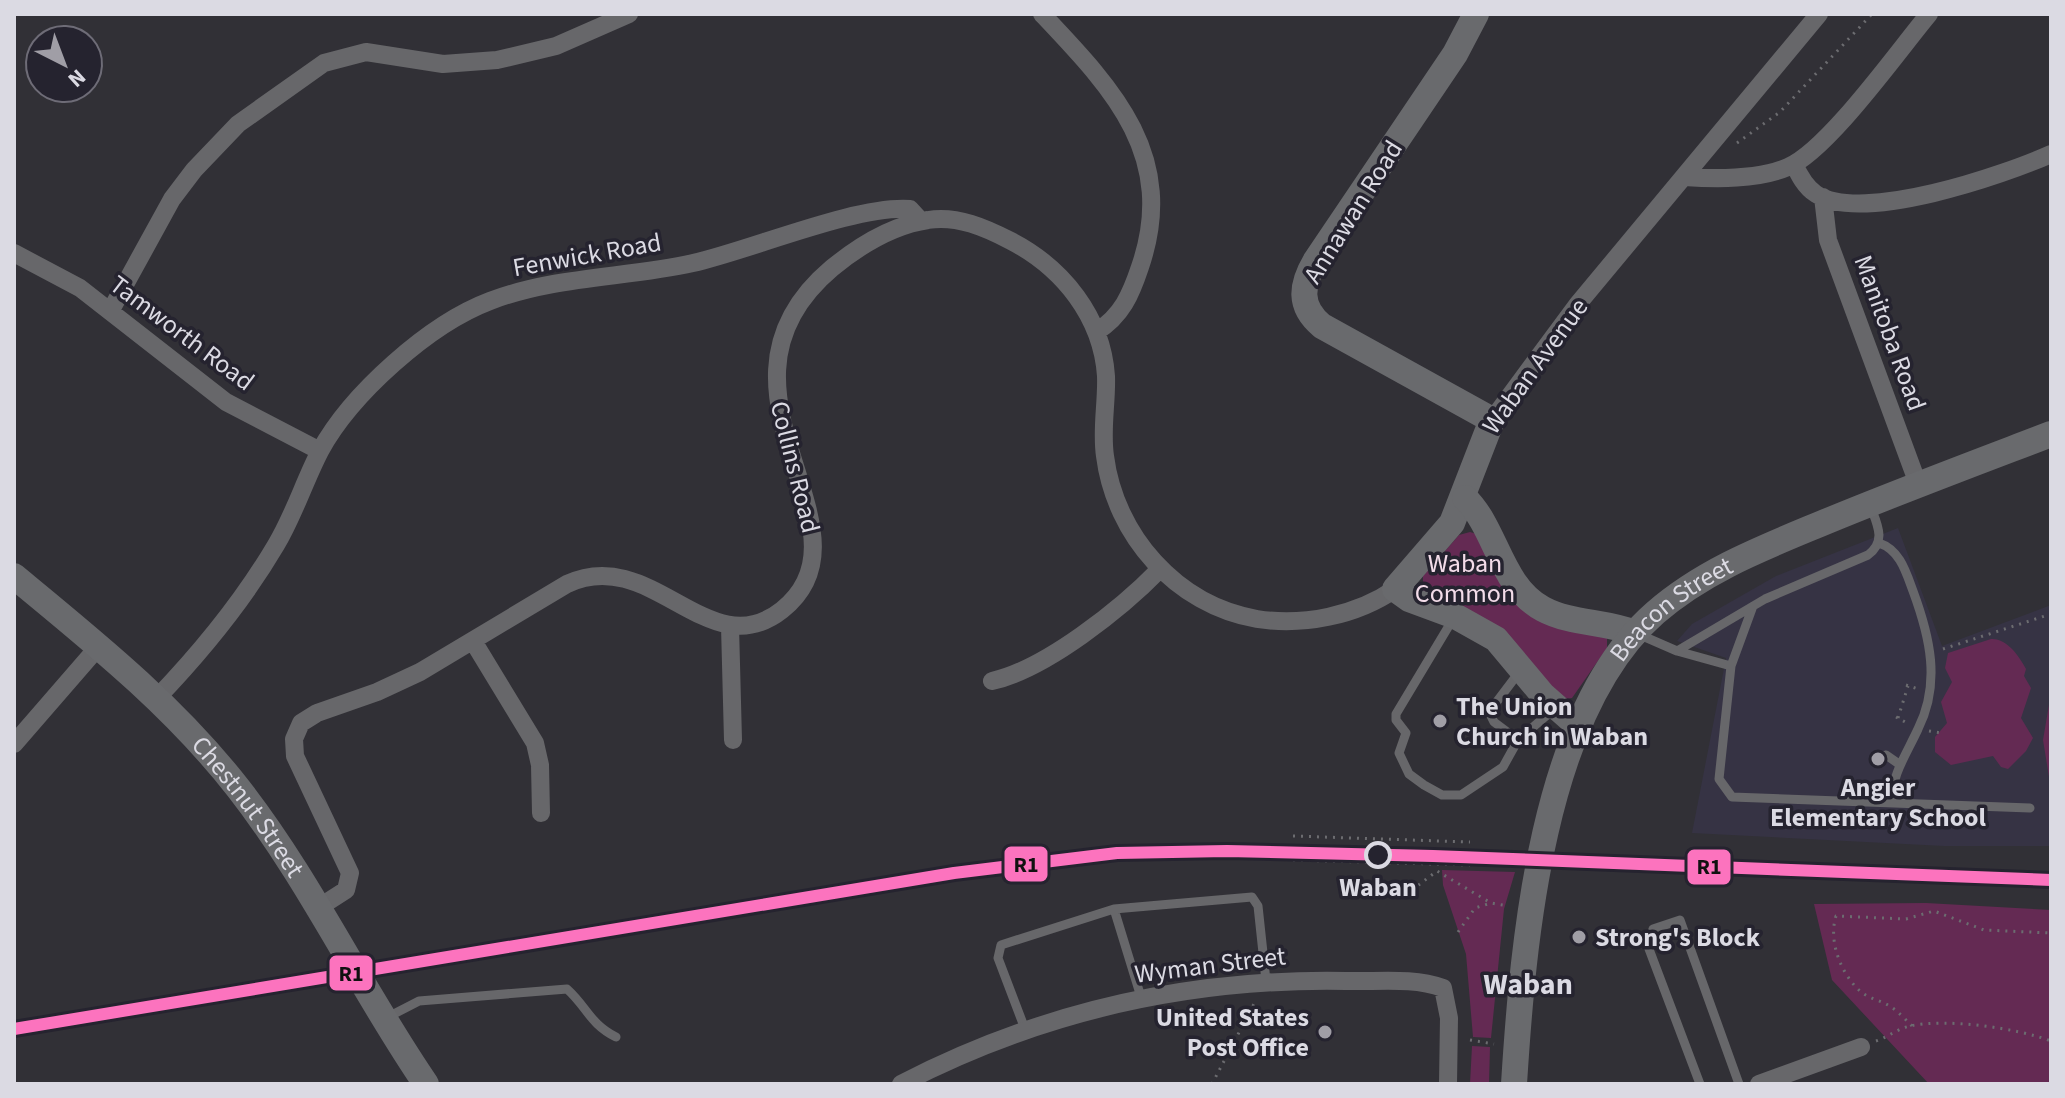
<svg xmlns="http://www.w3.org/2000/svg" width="2065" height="1098" viewBox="0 0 2065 1098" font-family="'Source Sans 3',sans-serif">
<rect width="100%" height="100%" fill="#313036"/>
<path fill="#363344" d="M1898,528L1942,646L2051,605V846H1944L1692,833L1726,658L1677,641L1692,624L1776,576Z"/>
<path fill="#642a53" d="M1470,532L1480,535L1498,566L1607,637V648L1572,698L1564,699L1423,592V576L1459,535Z
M1991,639C2007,638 2019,656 2026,669L2024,676L2031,688L2021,718L2033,738L2026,751L2008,769L2001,767L1993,756L1951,765L1935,752V737L1947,723L1941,702L1952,682L1945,668L1948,653Z
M2051,693V789L2043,740Z
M1442,870L1515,872L1504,909L1491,1038L1473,1037L1466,954L1443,885Z
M1926,903L2051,910V1084H1929L1832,980L1814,904Z
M1472,1046L1490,1047L1489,1084H1470Z"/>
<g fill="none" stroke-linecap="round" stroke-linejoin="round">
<path stroke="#6c6c70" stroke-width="3" stroke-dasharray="2 6" stroke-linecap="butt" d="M1737,143L1780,112L1872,14
M1943,649L2051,614
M1906,685L1918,689
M1896,717L1907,723
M1898,718L1908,686
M1929,731L1941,733
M1293,836L1470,842
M1293,860L1470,865
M1412,890L1437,871L1491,903L1508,906
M1458,932L1475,908L1491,903
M1912,1026C1905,1019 1897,1010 1888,1005C1879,1000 1868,998 1860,991C1841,974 1828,941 1836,916L1906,919L1934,911L1984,930L2051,933
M1470,1040L1494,1044
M1876,1041C1888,1037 1897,1029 1910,1026C1946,1018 2017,1028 2051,1041
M1212,1084L1255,1002"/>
<path stroke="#67676a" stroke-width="9" d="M1879,543C1900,550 1906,572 1913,591C1930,637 1941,683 1918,729C1906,755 1892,774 1891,803
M1453,619L1396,714V720L1406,733L1399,753L1409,774L1424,785L1442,795H1461L1503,767L1518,740L1554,709
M1638,634L1677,651L1765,599L1868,555C1887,541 1877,524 1870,505
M1677,651L1731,666L1753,606
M1731,666L1719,779L1732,797L2030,808
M1518,740L1494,722L1489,712L1520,671
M1886,755L1899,764
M1141,997L1114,909L1252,897L1258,906L1266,981
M386,1018L419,1001L567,989C587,1007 590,1024 616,1037
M1025,1029L998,958L1001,945L1114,909
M1700,1084L1649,949L1653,929L1680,920L1739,1084"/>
<path stroke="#67676a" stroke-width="18" d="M1042,14C1113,89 1178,156 1140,267C1131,294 1122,316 1096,332
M1794,164C1799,175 1805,187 1816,194C1862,224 2004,175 2051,154
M1684,177C1716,179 1758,180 1788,167C1828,150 1898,51 1929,14
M1823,197L1828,240L1918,484
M14,253L80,288L226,402L320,451
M111,310L172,199L194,170L238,124L324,63L366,52L443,64L497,60L556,46L629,14
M1492,420L1577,305L1819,14
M730,626L733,740
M473,641L535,743L540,765L541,813
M992,681C1046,669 1122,608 1160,569
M157,698C202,651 243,601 276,545C294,515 304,482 320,451C351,394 429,324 490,301C555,276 626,278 693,263C751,250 856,205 910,209L921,221
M14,744L99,646
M318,908L346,890L350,873L295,756L294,739L301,723L317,713L377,692L420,672L567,584C652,544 709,668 782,610C884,529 688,389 832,268C859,246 893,225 928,220C957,215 986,228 1011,241C1063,268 1102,317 1106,376C1107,403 1101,429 1105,456C1115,535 1176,605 1257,619C1303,626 1356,616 1395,589
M901,1084C1040,1012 1190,978 1346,981C1377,982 1413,977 1443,988L1449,1018L1448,1084
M1759,1084L1861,1047"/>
<g stroke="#696a6d" stroke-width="26">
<path d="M1476,14L1455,54L1316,260C1301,285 1298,306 1322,326L1492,420L1452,523L1395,589L1409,599L1455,616L1496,639L1543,695L1577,725"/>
<path d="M1465,498C1497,529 1500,586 1543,609C1571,624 1605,621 1635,633"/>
<path id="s1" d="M14,576C94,642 174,706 238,788C310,880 360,988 426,1084"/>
<path id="s2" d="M1514,1084C1523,941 1542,712 1655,613C1704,570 1765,547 1825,522C1900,491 1975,463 2051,434"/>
</g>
<g stroke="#25232f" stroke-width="18">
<path id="rail-1" d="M14,1029L954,873L1117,853L1227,851L1433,856L2051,880"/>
</g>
<use href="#rail-1" stroke="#fc73be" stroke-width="12"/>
</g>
<g fill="#a09ea6" stroke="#25232f" stroke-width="3">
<circle cx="1440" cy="721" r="8"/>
<circle cx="1878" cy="759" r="8"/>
<circle cx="1579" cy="937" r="8"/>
<circle cx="1325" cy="1032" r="8"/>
</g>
<circle fill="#25232f" stroke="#dbdae3" stroke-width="4" cx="1378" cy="855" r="12"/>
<g text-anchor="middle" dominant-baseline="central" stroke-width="7" stroke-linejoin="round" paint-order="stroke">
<g font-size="26" fill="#dbdae3" stroke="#25232f">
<text transform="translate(1353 212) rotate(-58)">Annawan Road</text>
<text transform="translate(587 255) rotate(-10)">Fenwick Road</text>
<text transform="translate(182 333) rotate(37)">Tamworth Road</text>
<text transform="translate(1890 333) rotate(70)">Manitoba Road</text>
<text transform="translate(1535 366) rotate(-54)">Waban Avenue</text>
<text transform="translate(795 467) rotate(76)">Collins Road</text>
<text stroke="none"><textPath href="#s2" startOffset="518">Beacon Street</textPath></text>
<text stroke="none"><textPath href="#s1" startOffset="330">Chestnut Street</textPath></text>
<text transform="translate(1210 965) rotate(-7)">Wyman Street</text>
</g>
<g font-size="26" fill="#f3dce9" stroke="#25232f">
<text x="1465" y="563">Waban<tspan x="1465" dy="30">Common</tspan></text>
</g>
<g font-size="26" font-weight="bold" fill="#dbdae3" stroke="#25232f" text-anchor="start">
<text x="1456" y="706">The Union<tspan x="1456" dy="30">Church in Waban</tspan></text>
<text x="1878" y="787" text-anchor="middle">Angier<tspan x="1878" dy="30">Elementary School</tspan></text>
<text x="1595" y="937">Strong's Block</text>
<text x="1309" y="1017" text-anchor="end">United States<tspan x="1309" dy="30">Post Office</tspan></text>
</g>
<g font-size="26" font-weight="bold" fill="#dbdae3" stroke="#25232f">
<text x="1378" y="887">Waban</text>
</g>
<g font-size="30" font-weight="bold" fill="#dbdae3" stroke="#25232f">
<text x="1528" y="984">Waban</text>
</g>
</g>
<g stroke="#25232f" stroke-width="3">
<rect x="1003" y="845" width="46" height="38" rx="8" fill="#fc73be"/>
<rect x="1686" y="848" width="46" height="38" rx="8" fill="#fc73be"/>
<rect x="328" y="954" width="46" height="38" rx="8" fill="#fc73be"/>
</g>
<g font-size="22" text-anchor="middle" font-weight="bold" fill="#111">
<text x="1026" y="872">R1</text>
<text x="1709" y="874">R1</text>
<text x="351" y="981">R1</text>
</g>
<rect width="2065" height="1098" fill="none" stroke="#dbdae3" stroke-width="32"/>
<g transform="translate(64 64) rotate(138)"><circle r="38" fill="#25232f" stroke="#6e6c77" stroke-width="2"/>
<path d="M0-6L14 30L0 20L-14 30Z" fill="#a09ea6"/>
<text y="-12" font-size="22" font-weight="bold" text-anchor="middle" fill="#dbdae3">N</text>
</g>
</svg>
